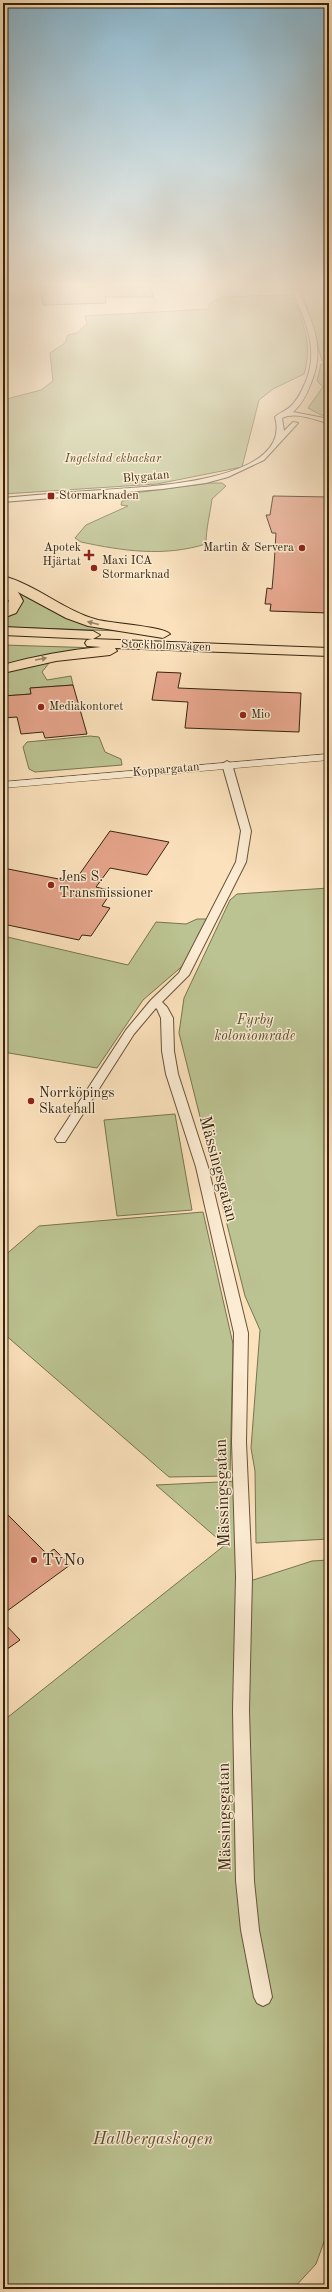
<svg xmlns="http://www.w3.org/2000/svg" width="332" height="2292" viewBox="0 0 332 2292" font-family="'Old Standard TT',serif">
<rect width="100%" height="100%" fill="#fbe1bc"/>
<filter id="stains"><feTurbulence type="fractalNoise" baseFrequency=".005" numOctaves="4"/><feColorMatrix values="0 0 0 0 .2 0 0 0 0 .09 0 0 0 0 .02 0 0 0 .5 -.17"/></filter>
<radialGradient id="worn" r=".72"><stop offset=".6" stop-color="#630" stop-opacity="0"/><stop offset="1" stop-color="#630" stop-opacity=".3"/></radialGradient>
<path fill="#bcc392" stroke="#787450" d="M303,284H329V362L322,361L301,287Z
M282,295H292C303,323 313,344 304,374L273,389L259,400L242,467L157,484L3,494V435H7L3,434V400L41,390L53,381L50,353L65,343L68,335L77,333L87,324L85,316L209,309V304L223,297Z
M329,363V416L321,415L308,408L323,387L317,381L321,364Z
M210,483H222L226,486L212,499C210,515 206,528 206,544C164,557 123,551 81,542L75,538L86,525L128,506L121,505L122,501L133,499L134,493Z
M15,590L122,631L3,627V619L15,613L22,603Z
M3,645L99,648L3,666Z
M46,661L49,663L42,672L47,680L71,676L73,685L30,688L31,694L3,696V672Z
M90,736L99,737L105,752L121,759L122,765L35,772L29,769L23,747L27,742Z
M329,888V1539L256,1543L255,1471L251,1448L260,1330L245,1296L179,1033L184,998L230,900L237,894Z
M197,919H207L186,963L143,1000L97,1068L3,1052V936L128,965L156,922L186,924Z
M175,1114L192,1210L117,1216L104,1120Z
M203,1212L233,1344L230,1476L169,1477L3,1333V1257L39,1226Z
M240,1481L244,1583L312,1561L329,1560V2228L316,2264L293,2289H3V1721L225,1545L156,1485Z"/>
<path fill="#e6a58c" stroke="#35250f" d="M40,284H150L153,297H105L106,303L43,305Z
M273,496L329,497V613L270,611L271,604H265L267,588L272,589L274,566L276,533H272L266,515H270Z
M157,672L181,673L178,688L301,693L299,732L185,728L188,702L152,700Z
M73,685L87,734L45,738L43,732L21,734L17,717L3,718V696L31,694L30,688Z
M110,831L169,842L147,875L110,868L96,887L112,891L102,906L110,908L91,936L82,935L79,940L3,924V868L74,882Z
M3,1510L47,1554L54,1549L70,1565L3,1614Z
M3,1622L20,1640L3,1652Z"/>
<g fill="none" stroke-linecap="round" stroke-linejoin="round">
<g stroke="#66543a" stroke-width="2">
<path id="minor" d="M290,284H296C310,319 327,345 311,383C307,394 302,404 293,412L329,419V423C315,420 295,411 282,418L284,431L293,422L298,423L264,460L228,477L206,483L162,489L3,502V498C36,495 69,492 103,490C142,487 294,483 275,417C280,412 287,411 292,405C299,398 302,390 306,381C320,346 303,317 290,284Z
M227,761L232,764L251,831L246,862L189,975L162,1002L167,1007L173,1018L174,1051L178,1074L208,1167L248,1333L246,1442L252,1577L249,1710L254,1881L259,1930L272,1997L269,2003L263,2006L257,2003L254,1997L241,1930L236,1881L233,1710L236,1577L232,1442L234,1333L196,1167L166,1074L162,1051L161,1018L157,1009L156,1008L134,1034L65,1142H57L55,1139L126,1030L151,1000L179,973L236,862L241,831L222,764Z"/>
</g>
<g stroke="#66543a" stroke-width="1">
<path id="tertiary" d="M329,754V760L3,788V782Z"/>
</g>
<g stroke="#35250f" stroke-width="2">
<path id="trunk" d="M3,576C37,585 64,611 98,620C111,623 165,627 170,634L163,638L88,626L66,618L3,584Z
M92,639L329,648V656L115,648L117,651L110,655L56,661L3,673V665C35,656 68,650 101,647L87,646L85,643L87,640Z"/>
</g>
<g stroke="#35250f" stroke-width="2">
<path id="motorway" d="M3,582C13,584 19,592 23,601L16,613L3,618V608L9,601L3,594Z
M3,627L93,631L100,635L93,639L3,635Z"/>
</g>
<use href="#minor" fill="#fcecd3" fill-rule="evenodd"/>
<use href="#tertiary" fill="#fcecd3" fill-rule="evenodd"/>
<use href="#trunk" fill="#fbe1bc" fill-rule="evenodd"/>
<use href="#motorway" fill="#fbe1bc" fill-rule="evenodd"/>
</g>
<defs><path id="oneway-solid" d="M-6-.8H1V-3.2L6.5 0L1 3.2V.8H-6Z"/></defs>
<g fill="#988366">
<use href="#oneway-solid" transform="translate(93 623) rotate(-166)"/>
<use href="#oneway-solid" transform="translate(41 659) rotate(-10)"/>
</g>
<linearGradient id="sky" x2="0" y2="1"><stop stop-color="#8bb8d0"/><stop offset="0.47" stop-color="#fdf2e1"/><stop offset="1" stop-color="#fdf2e1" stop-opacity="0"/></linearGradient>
<rect width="332" height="605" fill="url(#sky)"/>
<g fill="#8f2418" stroke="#fcecd3" stroke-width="1.5">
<rect x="47" y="492" width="8" height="8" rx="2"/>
<circle cx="302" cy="548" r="4"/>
<path d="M87 549h4v4h4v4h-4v4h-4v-4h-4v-4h4z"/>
<circle cx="94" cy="568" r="4"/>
<circle cx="41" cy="707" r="4"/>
<circle cx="243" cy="715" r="4"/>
<circle cx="51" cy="885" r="4"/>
<circle cx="31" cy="1101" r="4"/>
<circle cx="34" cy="1560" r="4"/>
</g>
<g text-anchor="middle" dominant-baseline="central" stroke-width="3" stroke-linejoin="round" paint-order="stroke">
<g font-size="12" font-style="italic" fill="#574c30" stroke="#fcecd3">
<text x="113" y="459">Ingelstad ekbackar</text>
</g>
<g font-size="12" fill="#35250f" stroke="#fcecd3">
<text transform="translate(146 477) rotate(-5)">Blygatan</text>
<text transform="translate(166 646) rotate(2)">Stockholmsvägen</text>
<text transform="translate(166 770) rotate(-5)">Koppargatan</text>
</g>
<g font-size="12" fill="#35250f" stroke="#fcecd3" text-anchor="start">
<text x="59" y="496">Stormarknaden</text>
<text x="81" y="548" text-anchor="end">Apotek<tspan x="81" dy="14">Hjärtat</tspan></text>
<text x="294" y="548" text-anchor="end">Martin &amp; Servera</text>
<text x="102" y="561">Maxi ICA<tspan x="102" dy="14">Stormarknad</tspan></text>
<text x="49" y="707">Mediakontoret</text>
<text x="251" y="715">Mio</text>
</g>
<g font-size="14" fill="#35250f" stroke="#fcecd3" text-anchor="start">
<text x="59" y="877">Jens S.<tspan x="59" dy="16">Transmissioner</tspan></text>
<text x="39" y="1093">Norrköpings<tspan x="39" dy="16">Skatehall</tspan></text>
</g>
<g font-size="14" font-style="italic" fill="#574c30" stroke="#fcecd3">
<text x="255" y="1020">Fyrby<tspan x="255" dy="16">koloniområde</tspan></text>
</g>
<g font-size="17" fill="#35250f" stroke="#fcecd3">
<text transform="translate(218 1169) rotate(75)">Mässingsgatan</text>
<text transform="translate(223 1493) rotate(-92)">Mässingsgatan</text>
<text transform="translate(225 1817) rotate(-91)">Mässingsgatan</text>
</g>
<g font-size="17" fill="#35250f" stroke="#fcecd3" text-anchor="start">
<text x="42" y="1560">TvNo</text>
</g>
<g font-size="17" font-style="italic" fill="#574c30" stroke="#fcecd3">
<text x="153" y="2139">Hallbergaskogen</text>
</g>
</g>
<rect width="332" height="2292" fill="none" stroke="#fbe1bc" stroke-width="16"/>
<rect x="4" y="4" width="324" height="2284" fill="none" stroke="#35250f" stroke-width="2"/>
<rect x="8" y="8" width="316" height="2276" fill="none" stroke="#35250f"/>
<rect width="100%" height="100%" filter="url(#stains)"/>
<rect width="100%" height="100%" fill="url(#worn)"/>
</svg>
